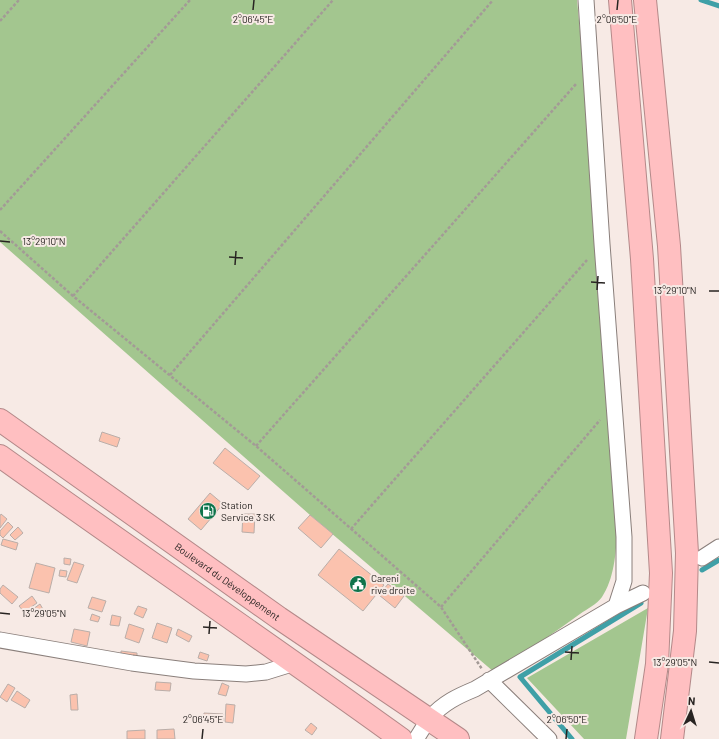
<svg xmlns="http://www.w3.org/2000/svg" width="719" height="739" viewBox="0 0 719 739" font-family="Barlow,sans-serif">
<rect width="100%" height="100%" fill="#f7eae5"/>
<path fill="#a3c68f" d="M0,0H577L586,94L617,532C616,554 614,579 602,597C597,604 587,609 580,614C552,635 523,653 494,672L310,515L0,242Z
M648,608L626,739H584L527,678Z"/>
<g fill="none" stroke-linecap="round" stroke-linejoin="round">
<path stroke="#3fa0a7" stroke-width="5" d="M701,0L719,6
M702,570L719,560
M572,739L520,677L641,603"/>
</g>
<path fill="#fbc2ae" stroke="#baaea9" d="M102,432L120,438L117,447L99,441Z
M225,448L260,476L248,490L213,463Z
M210,493L223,504L201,530L188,519Z
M1,514L7,519L0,528V516Z
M243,514H255L254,533L242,532Z
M310,515L333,534L321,548L298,528Z
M8,522L13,527L3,538L0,535V531Z
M18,527L23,533L15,540L10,535Z
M3,539L18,543L16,550L1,545Z
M339,549L384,585L363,611L318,575Z
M64,558L71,559L70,565L64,564Z
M74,562L84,565L77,583L67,580Z
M36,563L55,568L49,593L29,588Z
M60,570L67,571L66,577L59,576Z
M388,584L404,596L395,608L379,595Z
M3,585L18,597L12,604L0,593V589Z
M32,596L37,603L24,612L19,606Z
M92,597L106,601L102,612L88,608Z
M40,604L44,611L38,615L33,609Z
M138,606L147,609L143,618L134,614Z
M92,614L100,617L98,622L90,620Z
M112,615L121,617L119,626L110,625Z
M157,623L172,628L167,643L152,638Z
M129,624L144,629L139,643L125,638Z
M74,629L90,632L87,646L71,642Z
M178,629L192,636L189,642L176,635Z
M121,651L137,653V658L121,656Z
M200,652L209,655L207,661L198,658Z
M156,682L171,683L170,691L155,690Z
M222,683L229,686L226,696L218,694Z
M8,684L15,688L7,702L0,697Z
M17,691L30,700L25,708L11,700Z
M77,694L78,710H71L70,695Z
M226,704L235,705L233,723L225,722Z
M204,713L223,714V722L203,721Z
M311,723L317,728L312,735L305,730Z
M174,729L175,739H157V730Z
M145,730V739H127V731Z"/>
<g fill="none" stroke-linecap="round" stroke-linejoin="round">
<g stroke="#8a7f7b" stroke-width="17">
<path id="street" d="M586,0L602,244L624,537V581L616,606
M702,558L719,547
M0,640L132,663L194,671L246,674L266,672L295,663
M489,680L549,739
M416,739C421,732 425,724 430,718C443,703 458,696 475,689L616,606L643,593"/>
</g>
<g stroke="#b48989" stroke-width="24">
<g id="highway">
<path d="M620,0L642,259L661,573L657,664L646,739"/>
<path d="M645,0L669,246L687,553L685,631L672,739"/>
<path id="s1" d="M0,420L279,618L458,739"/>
<path d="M0,456C133,551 268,643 401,739"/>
</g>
</g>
<path stroke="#a39a96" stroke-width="2.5" stroke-dasharray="3 2" stroke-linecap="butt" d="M0,21L19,0
M0,210L190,0
M0,231L73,296L256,446L441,607L482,669
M73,296L333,0
M170,375L493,0
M256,446L576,84
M351,529L587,260
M441,607L600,420"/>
<use href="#street" stroke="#fff" stroke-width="15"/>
<use href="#highway" stroke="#ffbfc1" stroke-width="22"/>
</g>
<path fill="none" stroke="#282422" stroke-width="1.5" d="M253,10L254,0M617,10L618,0M0,241L10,242M229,257L243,258M235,265L236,251M591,282L605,283M597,290L598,276M709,291H719M0,613L10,614M203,627L217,628M209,634L210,621M565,652L579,653M571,660L572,646M709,662L719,663M202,739L203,729M566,739L567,729"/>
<defs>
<g id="fuel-disc" transform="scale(0.9)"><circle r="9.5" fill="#0f744b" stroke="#f7eae5"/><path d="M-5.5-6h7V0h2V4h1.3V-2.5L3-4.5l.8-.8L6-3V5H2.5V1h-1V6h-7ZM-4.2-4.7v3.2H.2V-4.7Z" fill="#fff"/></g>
<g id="civic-disc" transform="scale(0.9)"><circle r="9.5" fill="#0f744b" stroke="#f7eae5"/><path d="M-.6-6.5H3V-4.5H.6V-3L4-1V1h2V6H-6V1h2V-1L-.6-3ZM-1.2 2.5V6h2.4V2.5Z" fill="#fff"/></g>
</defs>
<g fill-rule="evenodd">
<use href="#fuel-disc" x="208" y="511"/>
<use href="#civic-disc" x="358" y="584"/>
</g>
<g text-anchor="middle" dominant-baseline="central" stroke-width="4" stroke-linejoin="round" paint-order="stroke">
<g font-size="10" fill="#282422" stroke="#f7eae5" text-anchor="start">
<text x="221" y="505">Station<tspan x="221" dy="12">Service 3 SK</tspan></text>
<text x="371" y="578">Careni<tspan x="371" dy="12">rive droite</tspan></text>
</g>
<g font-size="10" fill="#282422" stroke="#f7eae5">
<text stroke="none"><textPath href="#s1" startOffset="279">Boulevard du Développement</textPath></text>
</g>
</g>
<g font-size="10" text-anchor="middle" fill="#282422" stroke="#f7eae5" stroke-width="4" stroke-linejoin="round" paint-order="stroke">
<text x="253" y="23">2°06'45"E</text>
<text x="617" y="23">2°06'50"E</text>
<text x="44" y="245">13°29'10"N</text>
<text x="675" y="294">13°29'10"N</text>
<text x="44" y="617">13°29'05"N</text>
<text x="675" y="666">13°29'05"N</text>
<text x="203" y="723">2°06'45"E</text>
<text x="567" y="723">2°06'50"E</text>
</g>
<g transform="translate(691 711) rotate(4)" stroke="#f7eae5" stroke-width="3" paint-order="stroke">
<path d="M0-3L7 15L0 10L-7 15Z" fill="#282422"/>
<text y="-6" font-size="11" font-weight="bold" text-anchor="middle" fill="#282422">N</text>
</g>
</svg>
